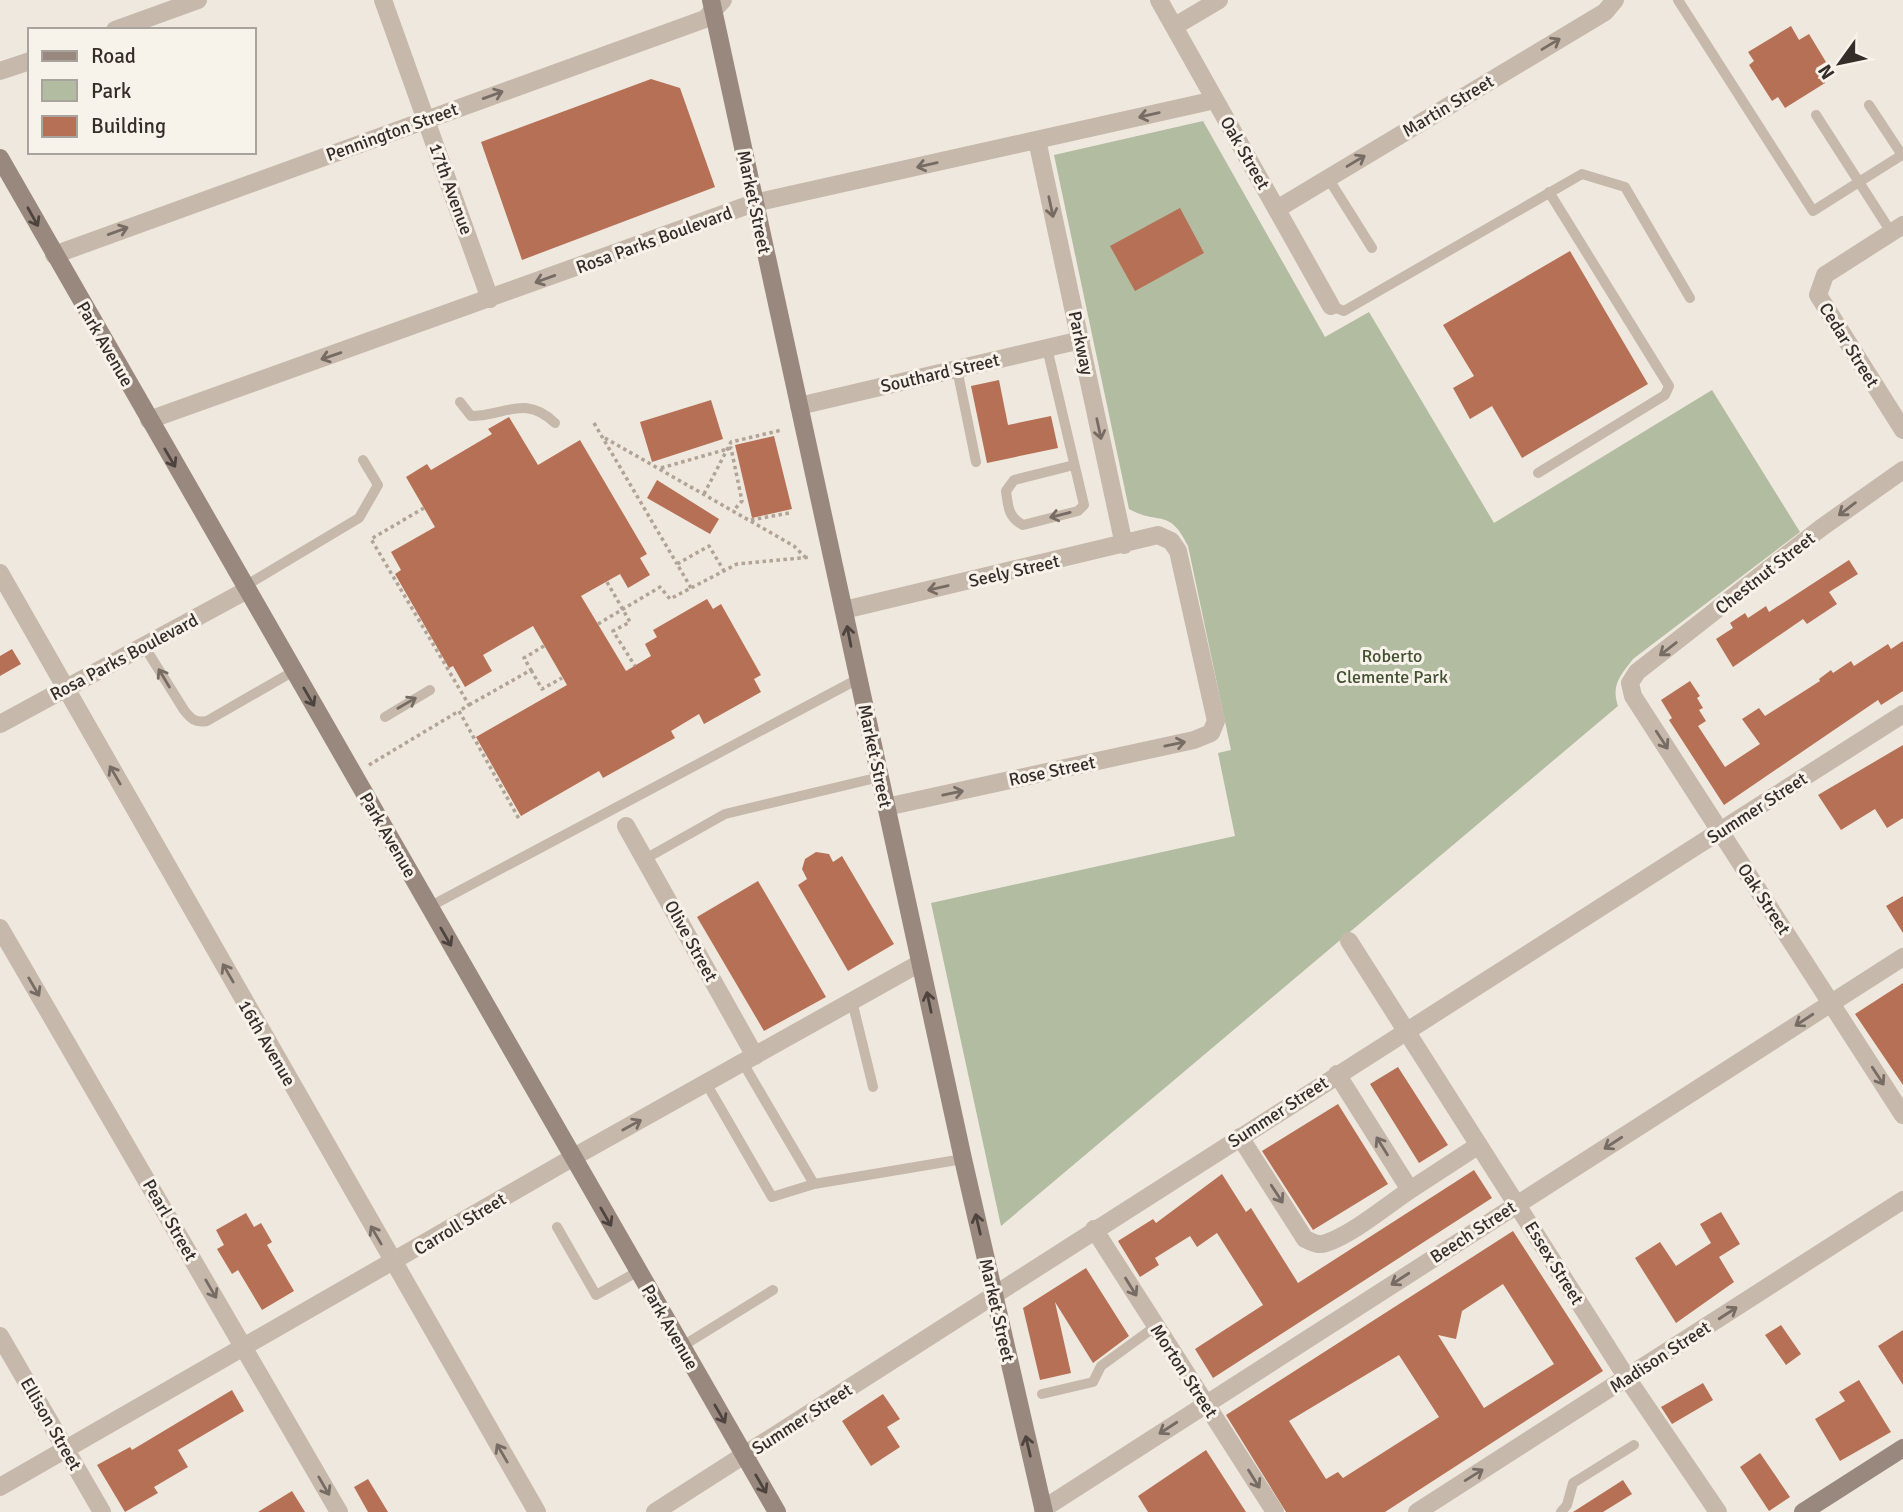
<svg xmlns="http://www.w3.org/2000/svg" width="1903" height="1512" viewBox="0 0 1903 1512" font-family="Signika,sans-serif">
<rect width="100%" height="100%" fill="#efe8de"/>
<path fill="#b2bca0" d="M1203,121L1325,337L1369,312L1494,523L1712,390L1800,532L1633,659C1620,676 1611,685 1618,706L1001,1226L931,903L1235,836L1218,753L1231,750L1188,546C1169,507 1160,526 1129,509L1054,155Z"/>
<path fill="#b67055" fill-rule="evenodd" d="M1791,26L1799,40L1809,34L1826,62L1816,68L1825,83L1785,108L1778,97L1772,101L1749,65L1754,61L1748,52Z
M651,79L680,88L715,187L522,260L481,142Z
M1180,208L1204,253L1135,291L1110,246Z
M1570,251L1648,384L1522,458L1492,406L1470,419L1453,388L1474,376L1443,325Z
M999,380L1008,425L1051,416L1058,448L987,463L971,386Z
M711,400L723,439L652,462L640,422Z
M509,417L538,465L580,440L647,554L640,558L650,575L628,588L620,574L581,596L626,671L651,656L645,644L657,637L653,630L707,599L713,609L721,604L761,675L754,679L761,692L704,724L699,714L671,731L675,738L603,778L599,771L521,816L476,737L567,685L533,626L483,655L492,671L465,687L453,666L449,668L395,574L401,570L391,552L435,527L406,477L427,464L431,470L492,434L488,429Z
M774,436L792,509L752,518L735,445Z
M657,480L719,519L710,534L647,498Z
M1849,560L1858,574L1829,592L1837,604L1807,624L1803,619L1733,667L1716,639L1733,628L1730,623L1745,613L1748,618L1766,606L1769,612Z
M1903,641V691L1881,705L1878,700L1724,805L1669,720L1672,718L1661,700L1690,681L1700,696L1697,698L1703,708L1699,710L1706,721L1698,726L1725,767L1760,744L1742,719L1759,708L1765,716L1820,681L1819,679L1831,670L1833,673L1851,661L1854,666L1888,644L1891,649Z
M12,649L21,664L0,676V656Z
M1903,745V818L1887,828L1875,809L1841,830L1818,795Z
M816,852L829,854L833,862L842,856L894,944L848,971L798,885L807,879L802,869L805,859Z
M758,881L826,997L764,1031L697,917Z
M1903,896V933L1886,906Z
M1903,983V1085L1855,1014Z
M1398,1067L1448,1145L1419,1163L1370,1084Z
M1338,1104L1388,1184L1313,1230L1262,1151Z
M1474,1170L1492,1198L1213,1378L1195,1349L1263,1305L1217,1233L1197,1247L1190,1236L1155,1258L1159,1265L1140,1277L1118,1241L1153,1219L1156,1223L1222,1174L1246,1212L1251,1208L1298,1283Z
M1721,1212L1740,1244L1719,1257L1734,1282L1676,1323L1635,1258L1660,1242L1676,1266L1711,1243L1700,1224Z
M246,1213L254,1227L261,1223L272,1242L267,1245L294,1291L262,1310L238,1270L232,1274L217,1249L224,1245L216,1230Z
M1513,1231L1603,1371L1385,1512H1286L1226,1415ZM1503,1284L1554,1364L1484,1408L1438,1335L1456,1339L1462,1311ZM1399,1355L1439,1417L1343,1478L1338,1472L1326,1479L1289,1421Z
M1086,1268L1129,1336L1093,1363L1055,1302L1071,1373L1040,1380L1023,1308Z
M1781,1325L1801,1354L1786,1365L1765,1335Z
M1903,1330V1385L1878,1346Z
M1859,1380L1891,1432L1840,1461L1815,1419L1845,1401L1839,1392Z
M1703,1383L1713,1400L1672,1424L1661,1407Z
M232,1390L244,1411L178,1450L188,1467L154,1487L158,1493L125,1512L97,1465L130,1447L132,1450Z
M883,1394L900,1419L887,1427L900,1447L871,1466L842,1421Z
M1206,1450L1246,1512H1148L1138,1496Z
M1760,1453L1790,1497L1769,1511L1740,1467Z
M368,1479L388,1512H368L354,1487Z
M1623,1480L1632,1494L1603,1512H1573Z
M292,1491L305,1512H258Z"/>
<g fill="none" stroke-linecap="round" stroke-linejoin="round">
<path stroke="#b1a396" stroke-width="3.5" stroke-dasharray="3.5 3.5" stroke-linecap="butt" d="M594,423L677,564
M605,438L794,546L805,557
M661,468L731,448L742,501L733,511
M704,494L731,442L782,430
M424,508L371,539L469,705L459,711
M751,520L789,513
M607,582L630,622L613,631L635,666
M691,588L677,564L709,546L724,571
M598,624L660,587L670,599L737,564L811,557
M531,670L542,689L562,678
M469,705L531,670L524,658L544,646
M369,765L459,711L519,819"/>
<path stroke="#c6b8ab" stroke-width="10" d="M1678,0L1813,211L1859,182L1891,232
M1816,115L1859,182L1902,155L1869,105
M1328,178L1372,248
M1331,306L1344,311L1582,174L1625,187L1690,298
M1047,348L1084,505L1078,511L1023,525C1008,517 1008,506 1006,491L1014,480L1074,465
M957,369L976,462
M460,402L471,416C505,416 525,394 555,423
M1538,473L1665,395L1669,386L1549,192
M245,586L359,518L378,485L363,460
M144,646L184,710C191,719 195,723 207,721L294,671
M385,717L430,690
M645,859L725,814L880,777
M429,907L858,679
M852,1001L873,1087
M743,1063L814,1184
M706,1083L772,1197L814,1184L963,1159
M557,1227L596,1295L637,1272
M681,1347L773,1290
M1042,1394L1093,1382L1101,1366L1156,1326
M1561,1512L1567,1505L1573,1483L1634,1445"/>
<path stroke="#c6b8ab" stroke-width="18" d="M383,0L490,299
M1159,0L1331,306
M1175,26L1219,0
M1037,140L1124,545
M1277,209L1605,12L1615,0
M1903,225L1825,275L1818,295L1903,430
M54,255L705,19L723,0
M799,406L1081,340
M149,420L754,203L1215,100
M1903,470L1821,528L1637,672L1630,683L1633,696L1903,1115
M0,573L537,1512
M844,610L1158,535L1171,541L1178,551L1216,721L1211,733L1194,740L886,807
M0,724L247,590
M626,826L755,1056
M0,928L339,1512
M1349,941L1627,1378L1718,1512
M1240,1137L1305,1239C1312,1242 1317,1246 1326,1243C1353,1234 1386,1206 1410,1190L1337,1074
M1410,1190L1479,1145
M1094,1229L1275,1512
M0,1487L572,1158L920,963
M1043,1509L1903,957
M655,1512L1903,714
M1417,1512L1903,1200"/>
<path stroke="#c6b8ab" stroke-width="18" d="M115,30L198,0
M0,71L30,61
M0,1336L102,1512"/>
<path stroke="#99887d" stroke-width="18" d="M711,0L963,1159L1044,1512
M0,158L777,1512
M1803,1512L1903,1448"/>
</g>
<defs><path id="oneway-shaft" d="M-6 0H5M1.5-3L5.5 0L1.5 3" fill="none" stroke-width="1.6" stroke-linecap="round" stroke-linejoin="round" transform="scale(1.75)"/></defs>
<g stroke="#766c64">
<use href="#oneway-shaft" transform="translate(1551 44) rotate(-31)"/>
<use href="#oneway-shaft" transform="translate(493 95) rotate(-20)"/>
<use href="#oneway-shaft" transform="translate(1149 115) rotate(167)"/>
<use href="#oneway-shaft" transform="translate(1356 161) rotate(-31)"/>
<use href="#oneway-shaft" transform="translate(927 165) rotate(167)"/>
<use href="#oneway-shaft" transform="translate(1051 207) rotate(78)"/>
<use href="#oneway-shaft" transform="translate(118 231) rotate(-20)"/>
<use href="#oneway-shaft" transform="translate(545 279) rotate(160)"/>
<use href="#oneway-shaft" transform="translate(331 356) rotate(161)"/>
<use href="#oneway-shaft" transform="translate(1099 429) rotate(78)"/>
<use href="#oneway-shaft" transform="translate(1847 509) rotate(143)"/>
<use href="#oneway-shaft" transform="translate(1060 515) rotate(166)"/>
<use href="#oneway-shaft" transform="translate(938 588) rotate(167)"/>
<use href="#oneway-shaft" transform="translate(1668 649) rotate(142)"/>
<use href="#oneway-shaft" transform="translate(164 678) rotate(-121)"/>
<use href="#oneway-shaft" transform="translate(407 703) rotate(-30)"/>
<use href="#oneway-shaft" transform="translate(1662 740) rotate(57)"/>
<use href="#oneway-shaft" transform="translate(1175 744) rotate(-12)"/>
<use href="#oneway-shaft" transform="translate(115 775) rotate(-120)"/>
<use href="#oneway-shaft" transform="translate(953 793) rotate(-12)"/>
<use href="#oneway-shaft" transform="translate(228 973) rotate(-120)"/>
<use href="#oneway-shaft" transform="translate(34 987) rotate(60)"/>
<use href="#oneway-shaft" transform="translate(1804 1020) rotate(147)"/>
<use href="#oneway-shaft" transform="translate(1878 1076) rotate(57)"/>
<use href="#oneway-shaft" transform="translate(632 1125) rotate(-29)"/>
<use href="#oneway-shaft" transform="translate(1613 1143) rotate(147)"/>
<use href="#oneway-shaft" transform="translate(1382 1146) rotate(-122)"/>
<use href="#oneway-shaft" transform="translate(1277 1194) rotate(57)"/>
<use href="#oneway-shaft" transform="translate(376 1235) rotate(-120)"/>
<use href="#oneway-shaft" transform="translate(1400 1279) rotate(147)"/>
<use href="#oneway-shaft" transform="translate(1131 1287) rotate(58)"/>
<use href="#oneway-shaft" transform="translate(211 1289) rotate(60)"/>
<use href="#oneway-shaft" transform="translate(1728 1313) rotate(-33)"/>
<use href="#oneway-shaft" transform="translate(1168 1428) rotate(147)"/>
<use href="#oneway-shaft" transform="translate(502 1453) rotate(-120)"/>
<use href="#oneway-shaft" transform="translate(1474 1475) rotate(-32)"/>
<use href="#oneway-shaft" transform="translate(1254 1479) rotate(58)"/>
<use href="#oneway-shaft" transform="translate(324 1486) rotate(60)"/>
</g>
<g stroke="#4e443f">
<use href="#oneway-shaft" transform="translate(33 217) rotate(61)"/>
<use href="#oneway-shaft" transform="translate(170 458) rotate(60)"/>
<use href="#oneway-shaft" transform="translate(849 636) rotate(-101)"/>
<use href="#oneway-shaft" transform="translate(309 697) rotate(60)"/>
<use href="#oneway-shaft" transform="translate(446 937) rotate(60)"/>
<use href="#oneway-shaft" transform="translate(929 1002) rotate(-102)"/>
<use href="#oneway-shaft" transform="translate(606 1217) rotate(60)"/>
<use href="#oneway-shaft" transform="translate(978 1224) rotate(-103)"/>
<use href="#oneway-shaft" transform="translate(720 1414) rotate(60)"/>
<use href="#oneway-shaft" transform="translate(1028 1446) rotate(-103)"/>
<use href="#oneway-shaft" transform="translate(761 1484) rotate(60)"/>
</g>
<g text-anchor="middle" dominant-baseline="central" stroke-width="6" stroke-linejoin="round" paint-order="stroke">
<g font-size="18" fill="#352d2a" stroke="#f7f2ea">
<text transform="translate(1448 106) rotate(-31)">Martin Street</text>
<text transform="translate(392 132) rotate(-20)">Pennington Street</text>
<text transform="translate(1245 153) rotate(60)">Oak Street</text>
<text transform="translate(451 189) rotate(70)">17th Avenue</text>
<text transform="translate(754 202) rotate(78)">Market Street</text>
<text transform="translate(654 240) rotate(-20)">Rosa Parks Boulevard</text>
<text transform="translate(1081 343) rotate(78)">Parkway</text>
<text transform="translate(105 344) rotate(60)">Park Avenue</text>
<text transform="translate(1849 345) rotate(58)">Cedar Street</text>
<text transform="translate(940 373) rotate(-13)">Southard Street</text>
<text transform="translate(1014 571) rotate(-13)">Seely Street</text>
<text transform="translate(1765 573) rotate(-38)">Chestnut Street</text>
<text transform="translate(124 657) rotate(-28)">Rosa Parks Boulevard</text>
<text transform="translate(875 756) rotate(78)">Market Street</text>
<text transform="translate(1052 771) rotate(-12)">Rose Street</text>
<text transform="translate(1757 808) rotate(-33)">Summer Street</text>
<text transform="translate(388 835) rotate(60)">Park Avenue</text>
<text transform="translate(1764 899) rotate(57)">Oak Street</text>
<text transform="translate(691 941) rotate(61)">Olive Street</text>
<text transform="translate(267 1043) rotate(60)">16th Avenue</text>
<text transform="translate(1278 1112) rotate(-33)">Summer Street</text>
<text transform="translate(170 1220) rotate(60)">Pearl Street</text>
<text transform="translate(460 1224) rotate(-31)">Carroll Street</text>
<text transform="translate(1473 1232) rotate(-33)">Beech Street</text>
<text transform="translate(1554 1263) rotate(58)">Essex Street</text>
<text transform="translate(997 1310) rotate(77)">Market Street</text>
<text transform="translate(670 1327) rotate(60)">Park Avenue</text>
<text transform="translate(1660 1357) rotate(-33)">Madison Street</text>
<text transform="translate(1184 1371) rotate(57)">Morton Street</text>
<text transform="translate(802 1419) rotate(-33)">Summer Street</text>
<text transform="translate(51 1424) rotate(60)">Ellison Street</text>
</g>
<g font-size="18" fill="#435031" stroke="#f7f2ea">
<text x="1392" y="656">Roberto<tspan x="1392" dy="21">Clemente Park</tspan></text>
</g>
</g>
<rect x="28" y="28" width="228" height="126" fill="#f7f2ea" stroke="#a9a39d" stroke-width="2"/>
<rect x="42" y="51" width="35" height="10" fill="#99887d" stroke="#a9a39d" stroke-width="2"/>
<text x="91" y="63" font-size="21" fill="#352d2a">Road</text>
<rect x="42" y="80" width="35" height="21" fill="#b2bca0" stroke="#a9a39d" stroke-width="2"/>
<text x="91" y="98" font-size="21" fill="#352d2a">Park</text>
<rect x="42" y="116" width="35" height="21" fill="#b67055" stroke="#a9a39d" stroke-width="2"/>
<text x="91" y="133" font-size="21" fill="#352d2a">Building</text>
<g transform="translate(1840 63) rotate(237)" stroke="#f7f2ea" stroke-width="5" paint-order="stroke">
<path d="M0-5L12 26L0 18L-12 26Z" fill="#352d2a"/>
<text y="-10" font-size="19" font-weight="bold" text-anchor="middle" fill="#352d2a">N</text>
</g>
</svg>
